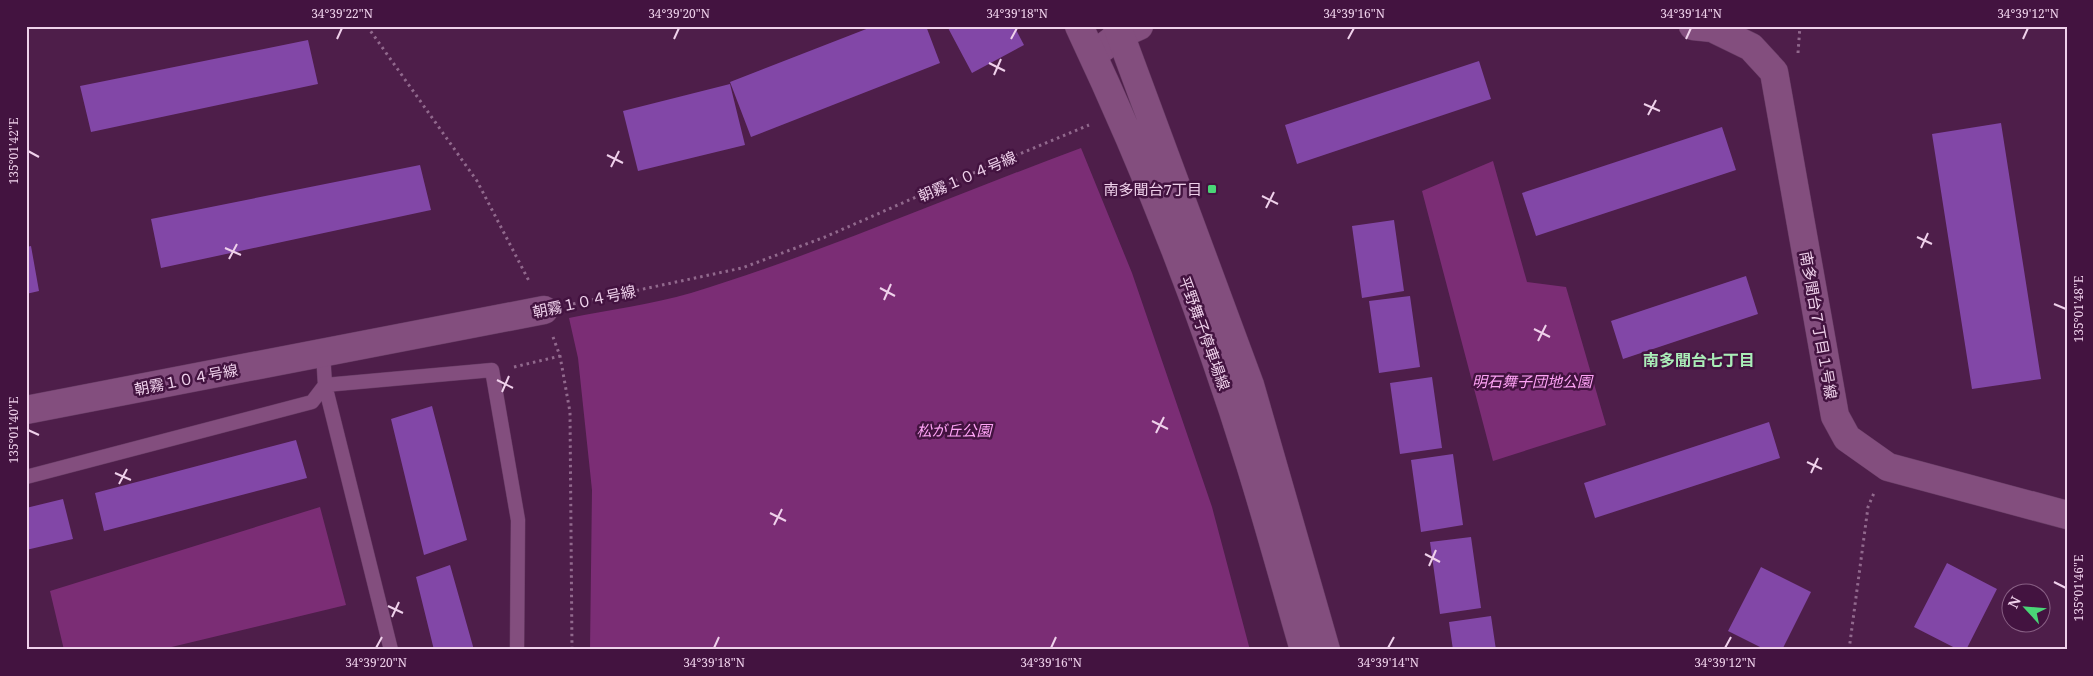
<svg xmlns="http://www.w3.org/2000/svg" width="2093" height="676" viewBox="0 0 2093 676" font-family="'Noto Serif','Noto Sans JP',serif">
<rect width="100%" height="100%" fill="#4e1e4a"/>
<path fill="#7b2d75" d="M1081,148L1132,273L1212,507L1250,650H590L592,490L578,358L569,318C609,310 652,304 691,293C824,252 951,196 1081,148Z
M1493,161L1527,282L1566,287L1606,425L1493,461L1422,191Z
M320,507L346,605L159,650H64L50,591Z"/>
<path fill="#8247a7" d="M874,26H926L940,63L751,137L730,82Z
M947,26H1014L1024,45L972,73Z
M308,40L318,84L91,132L80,86Z
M1479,61L1491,99L1297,164L1285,125Z
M730,84L745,145L638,171L623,111Z
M2001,123L2041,379L1972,389L1932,134Z
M1722,127L1736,170L1536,236L1522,193Z
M420,165L431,210L161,268L151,219Z
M1394,220L1404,291L1362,298L1352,226Z
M31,246L39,291L26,294V247Z
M1746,276L1758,314L1623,359L1611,321Z
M1410,296L1420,367L1379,373L1369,301Z
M1432,377L1442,448L1400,454L1390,383Z
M432,406L467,540L424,555L391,419Z
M1769,422L1780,458L1595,518L1584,483Z
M296,440L307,478L104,531L95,493Z
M1453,454L1463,525L1421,532L1411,460Z
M63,499L73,539L26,550V508Z
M1471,537L1481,608L1440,614L1430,542Z
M1947,563L1997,589L1966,650H1959L1914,627Z
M450,565L474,650H434L416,577Z
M1761,567L1811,592L1782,650H1766L1728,631Z
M1491,616L1496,650H1453L1449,622Z"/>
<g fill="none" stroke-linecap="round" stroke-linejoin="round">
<g stroke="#673c64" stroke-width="15">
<path id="service" d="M26,477L312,402L325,385L323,353
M391,650L325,385L492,370L518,520L517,650"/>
</g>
<g stroke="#673c64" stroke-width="29">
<path id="minor" d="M26,410L544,310"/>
</g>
<g stroke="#673c64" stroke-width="29">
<path id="tertiary" d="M1693,26L1712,28L1751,47L1774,72L1835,416L1847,438L1888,467L2067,515
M1093,55L1121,34L1139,26"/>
</g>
<g stroke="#673c64" stroke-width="29">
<path id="secondary" d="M1079,26C1146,168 1204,315 1250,464C1269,525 1286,588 1304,650
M1117,26L1250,385L1326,650"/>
</g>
<path stroke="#91698d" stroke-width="3" stroke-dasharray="2.5 4" stroke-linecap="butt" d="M367,26L477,181L529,281
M1798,53L1800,26
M573,304L742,268L825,237L923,194L1089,125
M553,337L560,356L570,412L572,650
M514,367L560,356
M1849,650L1868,507L1874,493"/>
<use href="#service" stroke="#834e7e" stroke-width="14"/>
<use href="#minor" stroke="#834e7e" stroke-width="28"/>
<use href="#tertiary" stroke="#834e7e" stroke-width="28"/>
<use href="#secondary" stroke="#834e7e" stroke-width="28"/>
</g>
<path fill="none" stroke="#efd1eb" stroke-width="2" d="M337,39L342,28M674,39L679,28M1011,39L1017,28M1348,39L1354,28M1686,39L1691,28M2023,39L2028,28M989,63L1005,71M994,75L1001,59M1644,104L1660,111M1648,115L1656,100M28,151L39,157M607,155L623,163M611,167L619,151M1262,196L1278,204M1266,208L1274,192M1917,237L1932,244M225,248L241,255M1921,248L1928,233M229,259L237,244M880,288L895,296M884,300L891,284M2054,304L2066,309M1534,329L1550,337M1538,341L1546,325M497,380L513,388M502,392L509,376M1152,421L1168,429M28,430L39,435M1156,433L1164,417M1807,462L1822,469M115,473L131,480M1811,473L1818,458M119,484L127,469M770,513L786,521M774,525L782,509M1425,554L1440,562M1429,566L1436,550M2054,582L2066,588M388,606L403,613M392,617L399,602M376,648L382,637M714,648L719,637M1051,648L1056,637M1388,648L1394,637M1725,648L1731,637"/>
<rect fill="#4ad677" stroke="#431340" stroke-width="2" x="1207" y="184" width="10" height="10" rx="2.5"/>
<g text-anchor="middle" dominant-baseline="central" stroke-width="5" stroke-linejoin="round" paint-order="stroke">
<g font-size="15" fill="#efd1eb" stroke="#431340">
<text transform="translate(967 176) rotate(-23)">朝霧１０４号線</text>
<text transform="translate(584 301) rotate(-12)">朝霧１０４号線</text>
<text transform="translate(1819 325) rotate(80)">南多聞台７丁目１号線</text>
<text transform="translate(1205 333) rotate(70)">平野舞子停車場線</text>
<text transform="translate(186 379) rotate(-11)">朝霧１０４号線</text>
</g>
<g font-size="15" fill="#efd1eb" stroke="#431340" text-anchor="end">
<text x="1202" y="189">南多聞台7丁目</text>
</g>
<g font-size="15" font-style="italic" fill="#fea3f5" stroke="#431340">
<text x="1532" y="381">明石舞子団地公園</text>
<text x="954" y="430">松が丘公園</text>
</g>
<g font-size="16" font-weight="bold" fill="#aaedb8" stroke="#431340">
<text x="1699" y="360">南多聞台七丁目</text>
</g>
</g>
<rect width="2093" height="676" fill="none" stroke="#431340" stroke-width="55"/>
<g transform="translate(2026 608) rotate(296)"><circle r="24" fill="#431340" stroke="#885f84"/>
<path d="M0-4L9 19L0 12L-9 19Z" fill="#4ad677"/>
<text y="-8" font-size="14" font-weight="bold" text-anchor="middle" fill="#efd1eb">N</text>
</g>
<rect x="28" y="28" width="2038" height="620" fill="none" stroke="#efd1eb" stroke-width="2"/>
<g font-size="12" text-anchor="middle" fill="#efd1eb">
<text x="342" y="18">34°39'22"N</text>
<text x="679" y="18">34°39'20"N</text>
<text x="1017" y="18">34°39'18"N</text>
<text x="1354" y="18">34°39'16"N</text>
<text x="1691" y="18">34°39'14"N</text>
<text x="2028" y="18">34°39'12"N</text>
<text transform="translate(14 151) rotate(-90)" y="4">135°01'42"E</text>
<text transform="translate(2079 309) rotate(-90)" y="4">135°01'48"E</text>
<text transform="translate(14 430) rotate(-90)" y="4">135°01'40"E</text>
<text transform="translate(2079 588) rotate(-90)" y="4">135°01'46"E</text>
<text x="376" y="667">34°39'20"N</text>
<text x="714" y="667">34°39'18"N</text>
<text x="1051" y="667">34°39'16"N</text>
<text x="1388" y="667">34°39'14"N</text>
<text x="1725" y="667">34°39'12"N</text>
</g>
</svg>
